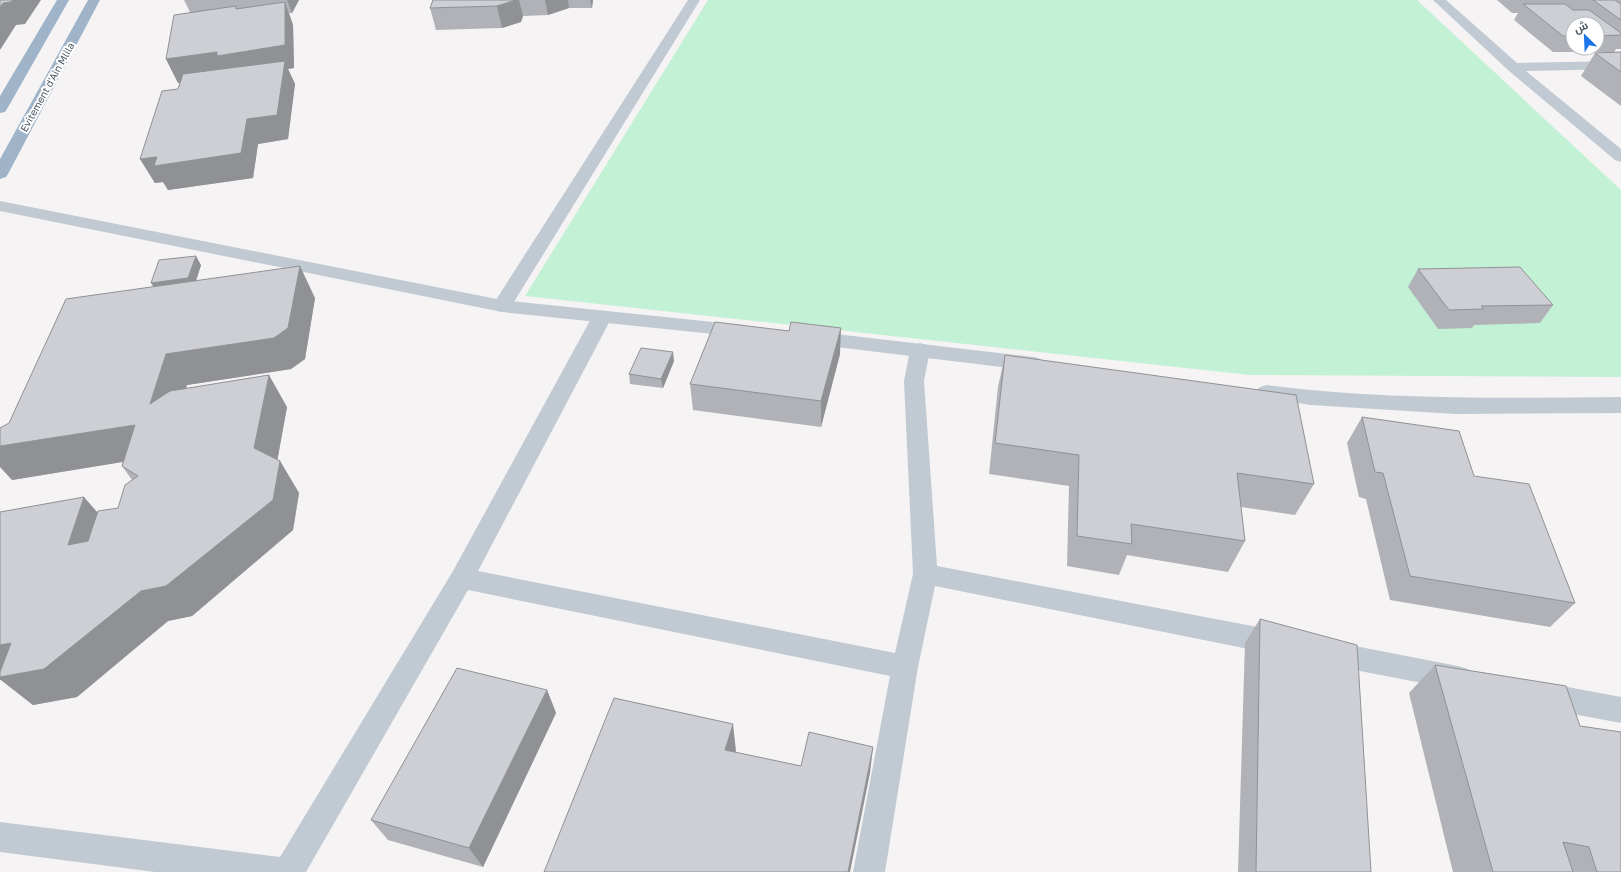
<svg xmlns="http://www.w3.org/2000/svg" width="1621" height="872" viewBox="0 0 1621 872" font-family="'Golos Text',Cairo,sans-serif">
<rect width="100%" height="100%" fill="#f5f3f3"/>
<path fill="#c3f1d5" d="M708,0H1417L1621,190V377L1250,375L525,296Z"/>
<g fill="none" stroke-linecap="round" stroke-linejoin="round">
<path fill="#c1cad2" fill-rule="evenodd" d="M688,0H700L509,310L502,312L495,310L492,306Z
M1433,0H1446L1517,63L1621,61V69L1526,71L1621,149V162L1615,160L1508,70Z
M602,311L609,313L612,317L478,571L895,653L913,574L904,381L910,350L913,345L920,343L927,345L930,350L924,381L937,566L1278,631L1287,635L1291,643L1287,651L1278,655L935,586L918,667L885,872H853L890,676L468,590L306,872H155L0,852V822L280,857L453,571L592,317L595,313Z
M1329,641L1458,666L1468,669L1472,678L1468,687L1458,690L1329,665L1320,661L1316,653L1320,645Z
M1541,682L1621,697V723L1541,708L1531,704L1527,695L1531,686Z"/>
<path fill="#c1cad2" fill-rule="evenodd" d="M0,201L502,300L742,325L749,326L752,331L749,336L742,337L502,312L0,211Z
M810,331L1034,357L1041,359L1044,364L1041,369L1034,371L803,343L800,338L803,333Z
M1267,385C1384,400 1503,398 1621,397V413L1455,414L1311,405L1260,397L1256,392L1260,387Z"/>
<path fill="#9fb4c9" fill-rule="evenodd" d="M57,0H69L7,109L5,112L0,113V96Z
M88,0H100L8,174L6,177L0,179V159Z"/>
</g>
<path fill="#b0b2b7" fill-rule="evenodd" d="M184,0H299L292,13H289L293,25L294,68L288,69L295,84L288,139L258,144L253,178L168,190L163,182L155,183L140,159L178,89L180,82L178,83L166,59L190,12Z
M433,0H545V5V0H593L592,8H569L548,15L523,16L521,22L502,28L436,30L430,8Z
M1497,0H1621V49H1616L1614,52H1553L1514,20L1518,13H1512ZM1573,24H1597V48H1573Z
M1621,52V106L1581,76L1595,53Z
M201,265L196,281L315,298L305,359L291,369L187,385L186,388L287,407L277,460L280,461L299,493L293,530L192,616L168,621L77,697L33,705L1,680H0V512L97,513L118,508L132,480L122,466L123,462L12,480L9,423L153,287Z
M1418,269L1553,305L1540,323L1474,325L1472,328L1438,329L1408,287Z
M789,331L840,354L821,427L693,410L690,384Z
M1005,355L1314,484L1295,515L1241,507L1245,541L1228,572L1127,555L1119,575L1067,566L1069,486L989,474L998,387Z
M674,361L663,388L630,384L629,374Z
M1362,417L1474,476L1575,603L1550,627L1390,600L1366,499L1359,497L1347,443Z
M1260,619L1371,872H1238L1245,643Z
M1435,665L1580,726L1621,872H1453L1409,693Z
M547,690L556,713L483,867L388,840L371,820Z"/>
<path fill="#909195" d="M13,0H41L25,24L16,25L0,50V7L3,3Z
M287,0H299L292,13Z
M516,0H519L523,16L521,22L502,28L497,6Z
M545,0H568L569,8L548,15Z
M590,0H593L592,8Z
M285,2L293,25L294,68L288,69L295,84L288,139L258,144L253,178L168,190L163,182L155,183L140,159L226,75L178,83L166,59Z
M196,256L201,265L194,287L157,292L151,283Z
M300,266L315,298L305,359L291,369L187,385L172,436L150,404L166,354Z
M841,328L840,354L821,427V401Z
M673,352L674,361L663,388L661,379Z
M269,375L287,407L274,479L254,448Z
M135,425L158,456L12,480L0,467V446Z
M280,461L299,493L293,530L192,616L168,621L77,697L33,705L1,680H0V645Z
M84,497L111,528L96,575L68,545Z
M547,690L556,713L483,867L469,848Z
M733,724L736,751L729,776L725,750Z
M873,747L870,773L850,872H848Z"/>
<path fill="#cdcfd5" stroke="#909195" d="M0,0H13L11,2L3,3L0,7Z
M433,0H516L497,6L430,8Z
M1593,0H1615L1619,3H1621V20Z
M285,2V45L217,56V52L166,59L174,15L236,6V9Z
M1523,4H1565L1573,10H1589L1621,33V35L1597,36V24H1573V36H1563Z
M1621,52V72L1595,53Z
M285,61L277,115L247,119L241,153L154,166L157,157L140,159L162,91L178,89L183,74Z
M196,256L188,278L151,283L159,260Z
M300,266L288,328L274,338L166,354L150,404L170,391L269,375L254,448L280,461L273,500L166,586L141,591L44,669L0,677V672L11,643L0,645V512L84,497L68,545L88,541L98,511L118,508L125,485L138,476L122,466L135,425L0,446V428L9,423L66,299Z
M1520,267L1553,305L1481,306L1484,309L1449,310L1418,269Z
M715,322L789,331L791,322L841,328L821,401L690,384Z
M641,348L673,352L661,379L629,374Z
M1005,355L1296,395L1314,484L1237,473L1245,541L1131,524L1132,544L1077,536L1079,455L995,443Z
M1362,417L1459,431L1474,476L1529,484L1575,603L1410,576L1383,473L1375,472Z
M1260,619L1357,645L1371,872H1256Z
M1435,665L1566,686L1580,726L1621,732V872H1597L1589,847L1563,842L1573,872H1493Z
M457,668L547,690L469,848L371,820Z
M614,698L733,724L725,750L801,766L809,732L873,747L848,872H544Z"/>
<g text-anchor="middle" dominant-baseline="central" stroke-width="4" stroke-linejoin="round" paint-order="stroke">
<g font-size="10" fill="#4a5661" stroke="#fff">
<text transform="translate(47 87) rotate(-61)">Evitement d'Ain Mlila</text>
</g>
</g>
<g transform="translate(1585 36) rotate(336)"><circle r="19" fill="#ffffff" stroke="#b7bbc0"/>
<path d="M0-3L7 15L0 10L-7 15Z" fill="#1a73e8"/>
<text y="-6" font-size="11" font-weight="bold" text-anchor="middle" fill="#4a5661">ش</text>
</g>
</svg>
